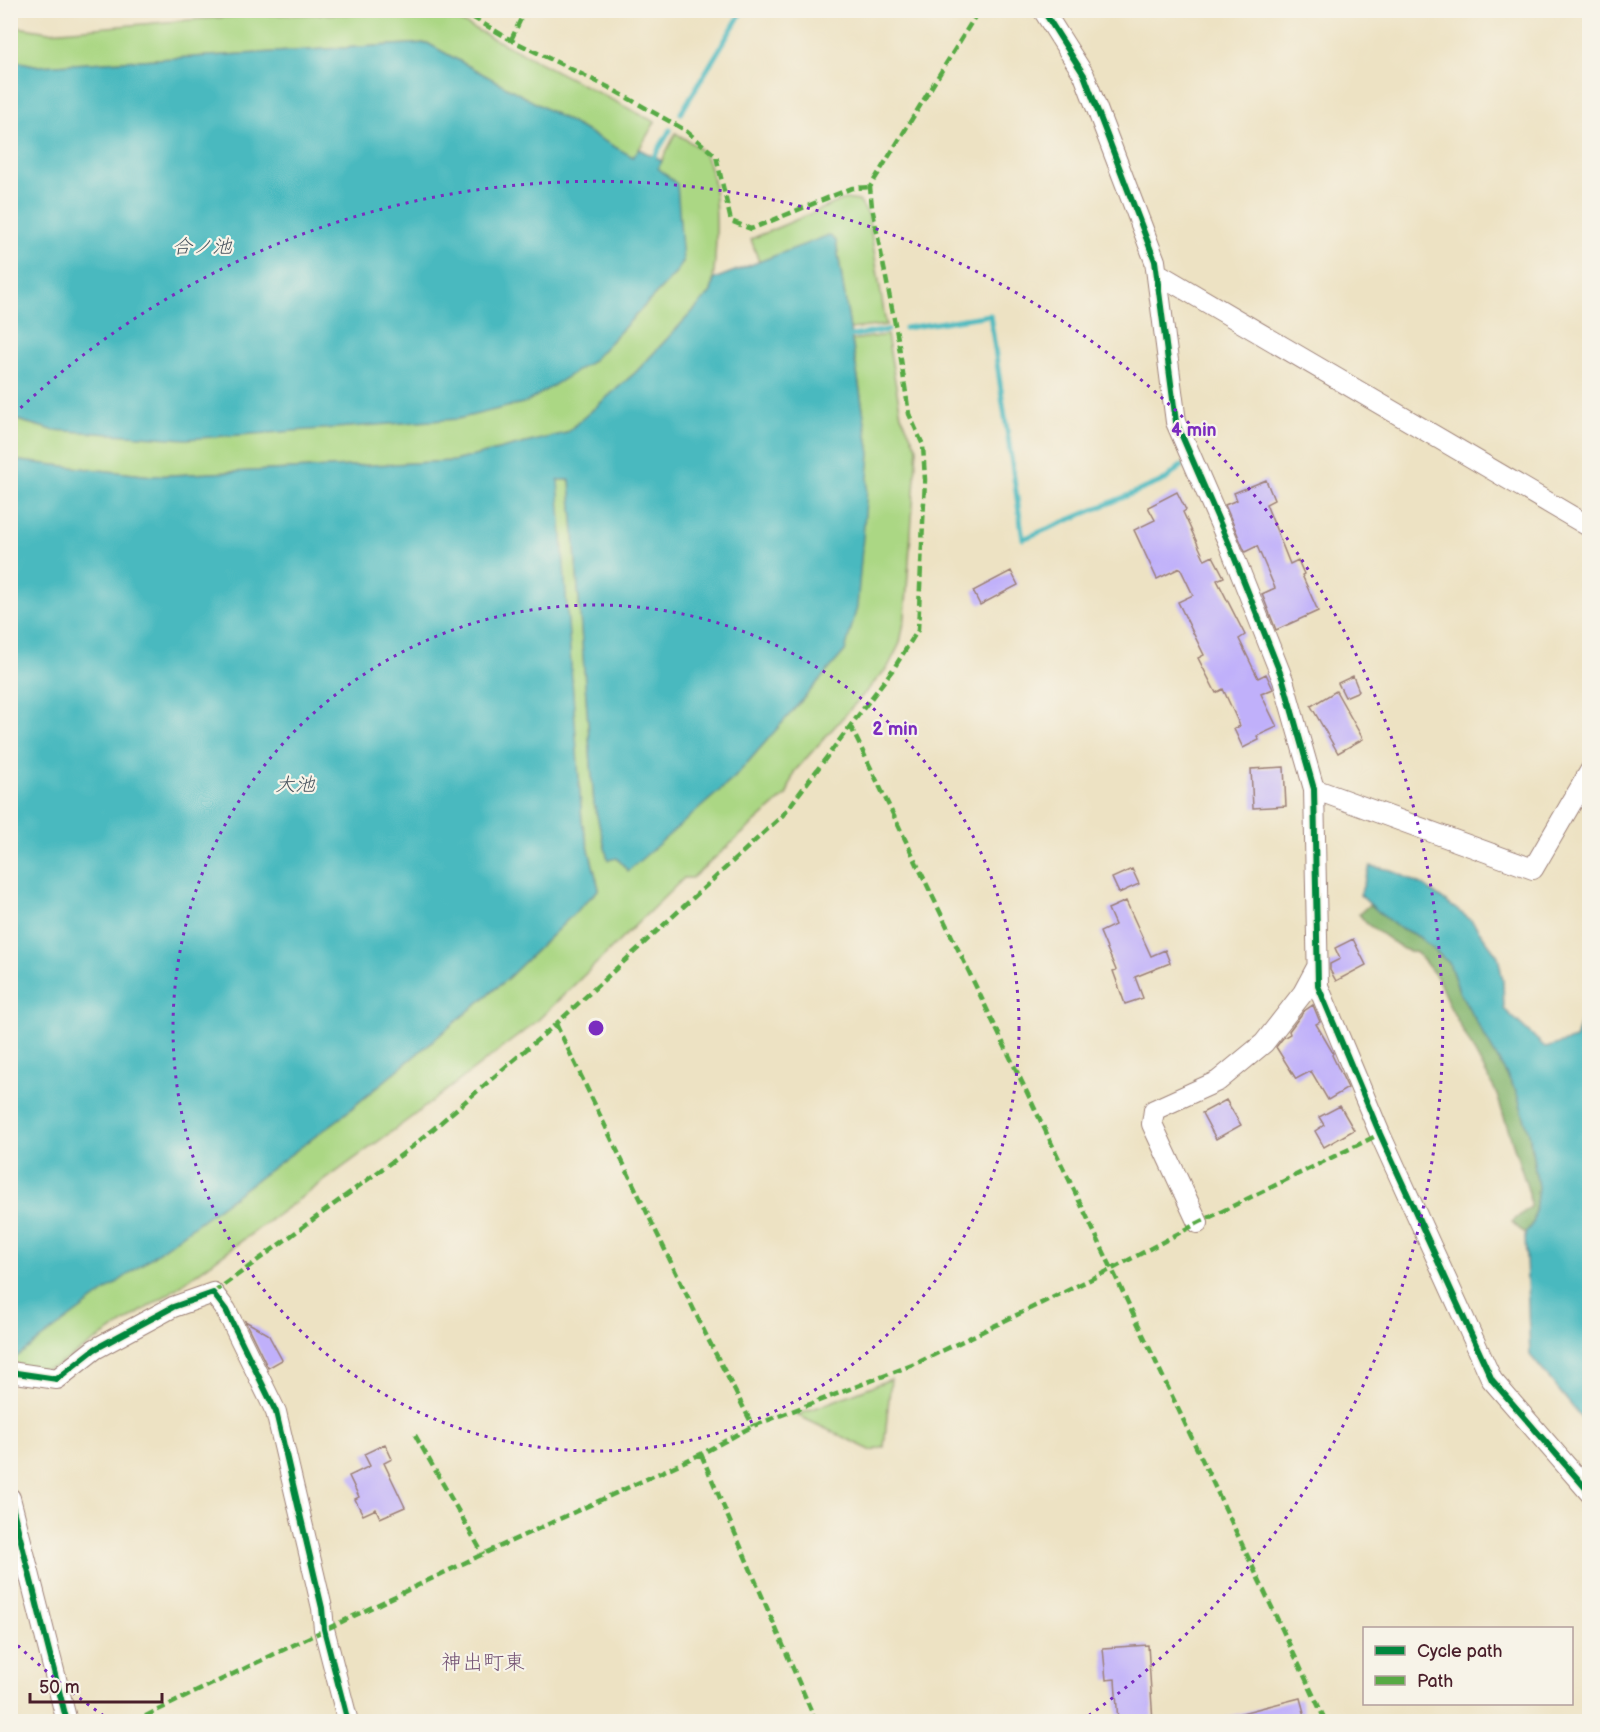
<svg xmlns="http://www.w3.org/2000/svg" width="1600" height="1732" viewBox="0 0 1600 1732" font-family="'Balsamiq Sans','Klee One',sans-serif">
<rect width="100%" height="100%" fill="#f7f3e8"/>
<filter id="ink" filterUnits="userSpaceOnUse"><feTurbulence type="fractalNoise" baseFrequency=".0167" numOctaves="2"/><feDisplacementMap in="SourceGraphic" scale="12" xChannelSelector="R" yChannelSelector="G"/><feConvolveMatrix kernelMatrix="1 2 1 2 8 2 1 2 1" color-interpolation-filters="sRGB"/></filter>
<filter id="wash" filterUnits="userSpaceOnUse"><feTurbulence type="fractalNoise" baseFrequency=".008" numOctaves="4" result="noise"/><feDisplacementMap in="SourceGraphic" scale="24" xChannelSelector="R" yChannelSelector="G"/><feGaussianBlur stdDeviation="1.35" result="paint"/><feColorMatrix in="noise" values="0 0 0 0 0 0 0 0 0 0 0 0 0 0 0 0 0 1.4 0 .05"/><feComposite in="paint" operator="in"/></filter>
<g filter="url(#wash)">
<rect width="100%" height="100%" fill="#ede2c3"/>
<path fill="#abd784" stroke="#7a7b58" stroke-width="1.5" d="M444,13L655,122L634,158L427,43L39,66L11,60L10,26L49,32L249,15Z
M676,133C684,139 697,145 703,153C721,175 717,264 711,292L636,372L566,433L454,461L152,476L11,460L10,418L52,430L591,362L675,274L683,262L658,168Z
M845,199L859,201L868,214L886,325L850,329L836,241L829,236L759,262L751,239Z
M887,335L901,415L917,448L905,617L900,643L888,667L794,772L787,794L692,878H684L536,1022L409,1119L170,1293L55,1367L33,1371L10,1361L340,1118L508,978L599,889L582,822L557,480H570L594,804L617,858L628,870L734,778L845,651L870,454L852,340Z
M891,1379L884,1447L872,1451L797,1415Z"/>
<path fill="#88b872" stroke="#696c4e" stroke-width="1.5" d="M1370,904L1395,925L1419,937L1449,963L1459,991L1516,1091L1529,1133L1538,1187L1534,1221L1525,1234L1512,1222L1530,1207L1529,1193L1496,1092L1449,1005L1437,977L1417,953L1403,949L1367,924L1359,914Z"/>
<path fill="#49b9bf" stroke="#4a6c75" stroke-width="1.5" d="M427,43L633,157L639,149L662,161L658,168L677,184L683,262L675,274L591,362L527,402L458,419L186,439L52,430L11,418V60L39,66Z
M829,235L836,241L870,454L857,607L845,651L734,778L628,871L617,858L608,860L594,804L570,480H558L582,822L599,889L508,978L340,1118L11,1361V460L152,476L454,461L566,433L636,372L711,292L714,279Z
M1370,866L1391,870L1424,886L1471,920L1498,956L1503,981L1504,1009L1546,1048L1575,1039L1589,994V1427L1530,1355L1525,1234L1534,1221L1538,1187L1529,1133L1516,1091L1459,991L1449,963L1419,937L1395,925L1382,915L1360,895Z"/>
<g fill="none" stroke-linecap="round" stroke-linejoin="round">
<path stroke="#49b9bf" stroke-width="5" d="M681,113L743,10
M651,162L670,130
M905,328L990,315L1023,539L1165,480L1181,466
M844,337L888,330"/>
</g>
<g id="blocks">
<path fill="#c0b0fa" d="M1266,480L1274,500L1266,504L1290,564L1298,560L1304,574L1302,575L1318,611L1276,630L1262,594L1275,588L1257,546L1245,552L1225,505L1237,500L1234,493Z
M1177,492L1186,510L1183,512L1205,560L1213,556L1224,577L1217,580L1245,635L1239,639L1258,678L1266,674L1273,689L1261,694L1277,727L1257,736L1259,740L1243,748L1234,729L1240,726L1223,689L1216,693L1198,658L1204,655L1178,602L1193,595L1180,568L1157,579L1134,530L1155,520L1148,507Z
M1011,571L1018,585L980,605L973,591Z
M1353,676L1359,691L1345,697L1338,683Z
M1336,691L1363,739L1338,753L1311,706Z
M1284,767L1286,806L1253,808L1251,769Z
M1132,869L1139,884L1119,893L1112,878Z
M1126,901L1151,956L1165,950L1170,963L1135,977L1143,998L1125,1004L1113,971L1116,970L1100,932L1115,925L1108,909Z
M1353,939L1366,965L1336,981L1330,970V964L1340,959L1335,948Z
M1313,1005L1320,1022L1316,1024L1333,1053L1332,1055L1348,1088L1328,1100L1311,1071L1296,1079L1276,1047L1283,1038L1290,1034L1289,1031L1304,1011Z
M1226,1100L1241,1125L1216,1139L1202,1113Z
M1340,1106L1354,1130L1324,1147L1315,1131L1324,1125L1319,1117Z
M245,1321L268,1334L282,1360L268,1368Z
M385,1444L392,1459L384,1463L405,1507L380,1518L376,1509L363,1515L355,1499L359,1497L349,1476L370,1466L364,1454Z
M1148,1645L1153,1722H1118L1115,1679L1106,1680L1103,1648Z
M1300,1698L1305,1716L1285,1722H1226V1717Z"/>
</g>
</g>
<g filter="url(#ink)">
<use href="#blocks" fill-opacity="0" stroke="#9c8077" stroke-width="1.5"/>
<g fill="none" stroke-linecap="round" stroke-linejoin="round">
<g stroke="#9c8077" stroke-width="22">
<path id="minor" d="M1043,10L1084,75L1155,261L1176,422L1229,544L1283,680L1314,789L1318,986L1380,1134L1492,1380L1590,1493
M1157,273L1590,527
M1314,789L1533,869L1590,771
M1198,1223L1152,1124L1154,1110L1218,1081L1264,1043L1303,993L1317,967
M10,1372L57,1379L95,1349L173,1307L213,1293L226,1310L276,1412L322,1608L324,1629L348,1722
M10,1498L67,1722"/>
</g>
<use href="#minor" stroke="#fff" stroke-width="20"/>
<path stroke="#57aa44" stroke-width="4.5" stroke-dasharray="9 4.5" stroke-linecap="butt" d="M119,10L122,14L230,10
M460,10L511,40L608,87L685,130L716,156L731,221L751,229L852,188L870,187
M511,40L525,10
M850,725L1112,1269L1326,1722
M556,1024L708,1339L753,1426
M213,1293L412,1147L556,1024L783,815L894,668L918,630L925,480L923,445L909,414L898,339L872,207L870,187L979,10
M415,1435L483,1554
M701,1454L816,1722
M133,1722L483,1554L701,1454L753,1426L915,1364L1112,1269L1198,1223L1380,1134"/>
<g stroke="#f7f3e8" stroke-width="10">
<path id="cycleway" d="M1043,10L1084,75L1155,261L1176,422L1229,544L1283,680L1314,789L1318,986L1380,1134L1492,1380L1590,1493
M10,1372L57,1379L95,1349L173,1307L213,1293L226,1310L276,1412L322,1608L324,1629L348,1722
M10,1498L67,1722"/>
</g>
<use href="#cycleway" stroke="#00873e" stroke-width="6"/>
</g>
</g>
<g fill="none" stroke="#7b2cbf" stroke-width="3" stroke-dasharray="3 6">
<circle cx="596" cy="1028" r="423"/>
<path d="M111 1721A846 846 0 0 1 14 1642M14 414A846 846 0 1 1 1081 1721"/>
</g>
<g text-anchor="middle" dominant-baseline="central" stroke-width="4.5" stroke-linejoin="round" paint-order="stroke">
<g font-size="20" font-style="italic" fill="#4a555f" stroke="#f7f3e8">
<text x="202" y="247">合ノ池</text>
<text x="295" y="785">大池</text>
</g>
<g font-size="21" fill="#735273" stroke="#f7f3e8">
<text x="483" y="1662">神出町東</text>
</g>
</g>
<circle cx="596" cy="1028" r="9" fill="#7b2cbf" stroke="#f7f3e8" stroke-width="3"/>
<g font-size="18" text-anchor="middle" font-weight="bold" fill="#7b2cbf" stroke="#f7f3e8" stroke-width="4.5" stroke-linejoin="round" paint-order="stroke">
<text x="1194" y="436">4 min</text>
<text x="895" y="735">2 min</text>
</g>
<rect width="1600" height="1732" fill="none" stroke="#f7f3e8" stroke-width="36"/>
<rect x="1363" y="1627" width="210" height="78" fill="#f7f3e8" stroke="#b29e9c" stroke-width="1.5"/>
<rect x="1375" y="1646" width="30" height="9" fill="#00873e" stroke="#b29e9c" stroke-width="1.5"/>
<text x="1417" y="1657" font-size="18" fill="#4a1f2b">Cycle path</text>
<rect x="1375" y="1676" width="30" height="9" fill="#57aa44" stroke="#b29e9c" stroke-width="1.5"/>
<text x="1417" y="1687" font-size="18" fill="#4a1f2b">Path</text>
<path d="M30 1693v9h132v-9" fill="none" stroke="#4a1f2b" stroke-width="3"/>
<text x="39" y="1693" font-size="18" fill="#4a1f2b" stroke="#f7f3e8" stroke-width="4.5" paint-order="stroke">50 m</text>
</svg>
